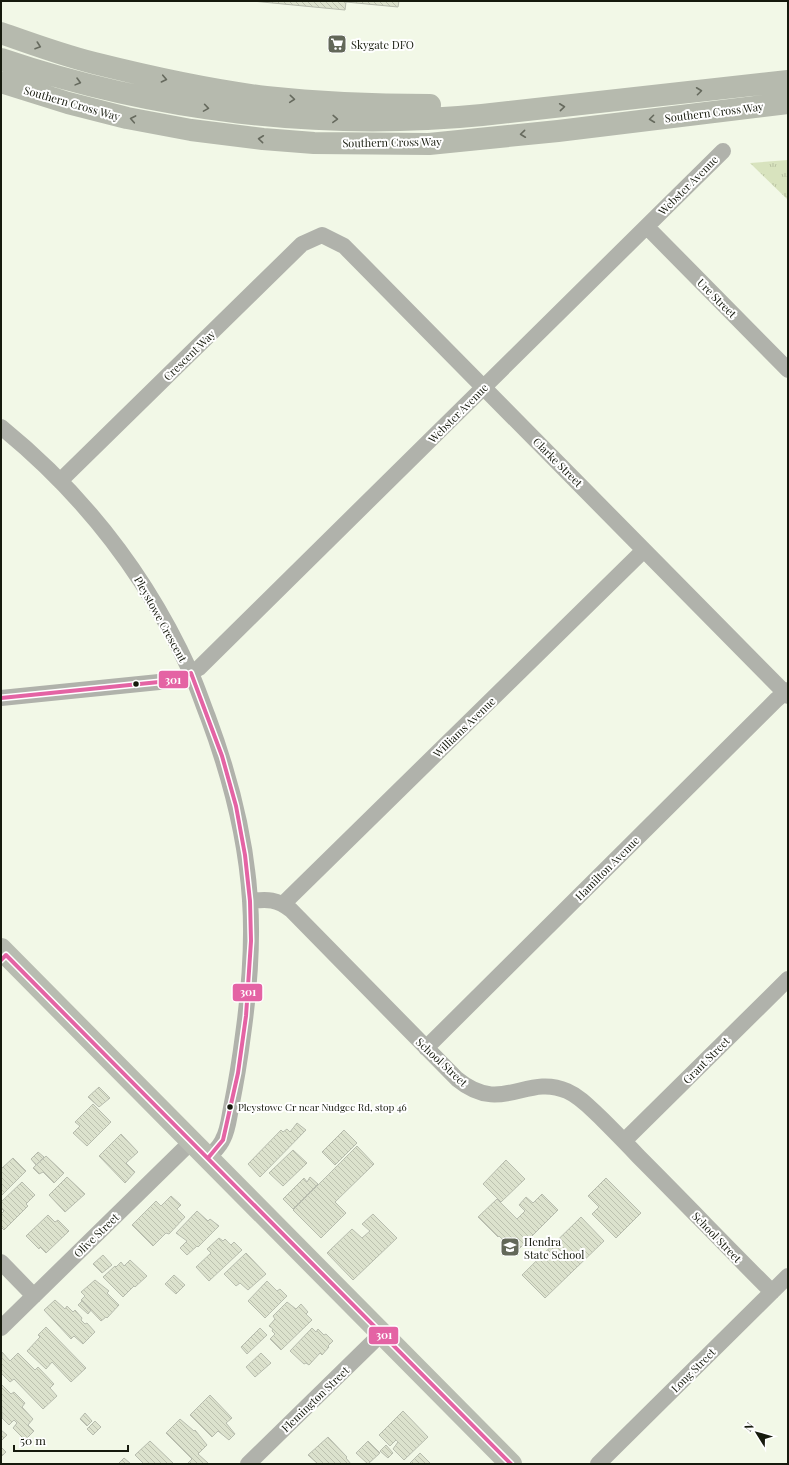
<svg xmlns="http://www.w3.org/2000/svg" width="789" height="1465" viewBox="0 0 789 1465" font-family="'Playfair Display',serif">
<defs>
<pattern id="grass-tufts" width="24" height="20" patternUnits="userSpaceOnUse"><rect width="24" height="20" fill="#d8e3be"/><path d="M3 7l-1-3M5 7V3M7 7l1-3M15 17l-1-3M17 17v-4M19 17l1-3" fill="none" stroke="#b9c2a2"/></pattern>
<pattern id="building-back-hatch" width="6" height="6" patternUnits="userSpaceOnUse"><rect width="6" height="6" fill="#dce2cd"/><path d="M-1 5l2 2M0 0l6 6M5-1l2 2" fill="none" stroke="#bcc1af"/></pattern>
</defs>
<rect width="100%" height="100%" fill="#f2f8e7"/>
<path fill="url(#grass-tufts)" d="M788,160V200L750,163Z"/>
<path fill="url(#building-back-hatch)" stroke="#b7bcae" d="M252,1H399L398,7L346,2L345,10Z
M99,1087L110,1098L99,1107L88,1097Z
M93,1104L111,1122L87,1146L73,1133L80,1126L75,1122Z
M297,1123L306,1130L260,1177L248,1164L281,1130L283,1132L287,1129L290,1132Z
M344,1130L357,1143L335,1165L322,1152Z
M121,1134L138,1152L126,1163L135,1172L125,1183L99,1156Z
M357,1146L374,1164L335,1202L346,1213L321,1238L293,1210Z
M293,1150L307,1163L283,1186L269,1173Z
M38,1152L44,1157L36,1165L31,1159Z
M46,1156L64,1173L54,1183L43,1172L39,1174L33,1168Z
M13,1158L26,1171L1,1196V1169Z
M506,1160L525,1179L501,1202L483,1184Z
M67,1177L85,1194L65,1212L49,1195Z
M310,1177L318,1184L293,1209L283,1199L304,1178L307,1182Z
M606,1178L641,1213L616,1238L592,1214L599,1207L588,1196Z
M22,1182L35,1195L26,1204L28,1206L4,1230L1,1227V1214L4,1211L1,1208V1202Z
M542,1194L558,1210L516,1252L499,1236L498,1237L478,1217L497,1199L517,1219L525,1211L519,1205L526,1197L533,1203Z
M171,1196L181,1205L177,1209L185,1217L169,1234L166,1233L153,1246L132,1225L156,1201L161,1206Z
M197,1211L208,1221L210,1219L219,1226L198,1247L197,1246L187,1255L180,1248L187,1241L176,1233Z
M373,1214L397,1238L353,1280L327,1253L352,1229L362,1238L370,1231L362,1224Z
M48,1215L55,1222L58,1220L69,1231L46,1253L40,1247L39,1249L26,1236Z
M581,1217L604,1241L545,1298L522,1275Z
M219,1238L223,1241L225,1239L231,1245L234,1242L242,1250L209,1281L196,1267L211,1253L207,1249Z
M246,1253L266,1274L248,1290L240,1283L236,1286L224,1274Z
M103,1255L112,1265L102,1273L93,1264Z
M130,1260L147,1276L135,1287L134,1286L123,1297L103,1277L115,1266L116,1267L121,1262L124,1266Z
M174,1275L185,1285L176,1294L165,1284Z
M95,1280L109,1291L107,1293L119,1305L107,1318L106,1317L101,1321L81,1300L85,1296L81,1292Z
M267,1281L277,1291L280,1289L287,1296L265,1318L248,1301Z
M55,1300L65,1309L67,1306L73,1312L75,1310L82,1318L81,1320L85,1324L87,1323L95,1332L83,1344L74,1336L71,1339L44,1310Z
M82,1301L91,1310L88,1314L78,1305Z
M287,1302L296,1309L301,1304L308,1312L306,1314L312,1320L281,1350L270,1339L275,1334L272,1331L273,1329L269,1326L275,1319L273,1316Z
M46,1327L86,1368L71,1382L52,1362L46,1369L27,1351L40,1337L38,1335Z
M260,1328L267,1335L247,1354L241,1347Z
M312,1328L316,1332L318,1329L324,1335L326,1334L333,1341L328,1346L329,1347L322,1355L320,1353L309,1365L306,1363L304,1364L290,1351Z
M2,1352L10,1361L18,1353L35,1370L38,1367L54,1384L50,1388L57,1396L43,1409L14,1379L10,1382L1,1373Z
M261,1353L271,1363L255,1377L246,1367Z
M1,1384L11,1394L14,1392L25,1403L22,1407L33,1419L28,1425L34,1431L25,1440L13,1428L17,1423L14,1420L9,1425L2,1418Z
M210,1395L232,1418L226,1423L235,1434L229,1440L218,1431L212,1437L190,1415Z
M403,1411L428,1437L404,1460L393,1449L398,1442L396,1440L390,1446L379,1435Z
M85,1413L92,1421L87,1426L80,1419Z
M180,1419L194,1431L195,1430L207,1445L198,1454L208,1463L207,1464H189L188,1463L192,1459L166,1433Z
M95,1421L101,1427L93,1435L87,1429Z
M1,1430L7,1435L1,1441Z
M328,1437L347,1457L346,1458L351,1464H318L308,1455Z
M150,1441L174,1464H144L135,1455Z
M368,1441L380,1453L368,1464L356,1453Z
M386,1445L393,1453L388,1458L380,1451Z
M1,1447L6,1452L1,1457Z
M420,1453L431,1464H409Z
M124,1458L131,1464H118Z"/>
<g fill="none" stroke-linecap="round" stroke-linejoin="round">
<path stroke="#b0b2ab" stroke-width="16" d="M647,227L788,370
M1,427C82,493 147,576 190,671C197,686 202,702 208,717C230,776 246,837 250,900C253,943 249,992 243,1035C240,1059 236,1083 231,1108C229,1118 228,1130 223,1139C220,1147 213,1152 208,1158
M60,481L302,244L322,235L344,246L788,696
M1,698L169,681L184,677L199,668L723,151
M250,901C268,899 277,899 291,910L457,1079C502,1116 526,1073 567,1091C581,1097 591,1109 602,1119C614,1131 626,1143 638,1156C683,1201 727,1247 772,1292
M283,904L644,550
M426,1048L776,700L788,690
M624,1141L788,979
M1,1262L34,1296
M1,1328L191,1142
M248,1464L382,1333
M598,1464L788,1276"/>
<path stroke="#b8bcb1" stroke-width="22" d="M1,949L511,1464"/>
<path stroke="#b6baae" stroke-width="22" d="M1,33C32,44 62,55 94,63C150,77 208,90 266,97C321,103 375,105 430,105
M1,59C154,111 321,131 482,115L788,81
M1,82L68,103L127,118L191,130L263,139L314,143L429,144L558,131L788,103"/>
<g stroke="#fff" stroke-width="7">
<path id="bus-1" d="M1,698L169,681L184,677L191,673L222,756L236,806L245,855L250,901L251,941L246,1016L238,1073L223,1140L208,1158
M1,960L6,955L511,1464"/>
</g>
<use href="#bus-1" stroke="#e463a4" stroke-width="4"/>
</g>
<defs><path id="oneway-chevron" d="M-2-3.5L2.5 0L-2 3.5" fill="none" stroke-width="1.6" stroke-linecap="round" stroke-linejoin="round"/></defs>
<g stroke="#666a5e">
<use href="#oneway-chevron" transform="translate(38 46) rotate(19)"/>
<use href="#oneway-chevron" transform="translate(164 79) rotate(12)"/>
<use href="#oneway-chevron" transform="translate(78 82) rotate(15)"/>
<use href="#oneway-chevron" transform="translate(699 91) rotate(-7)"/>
<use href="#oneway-chevron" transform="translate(292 99) rotate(5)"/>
<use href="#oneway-chevron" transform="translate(562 107) rotate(-6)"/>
<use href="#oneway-chevron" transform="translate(206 108) rotate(9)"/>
<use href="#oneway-chevron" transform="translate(133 119) rotate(-169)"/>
<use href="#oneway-chevron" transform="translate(335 119) rotate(2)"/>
<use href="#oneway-chevron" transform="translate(652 119) rotate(173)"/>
<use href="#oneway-chevron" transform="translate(523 134) rotate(174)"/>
<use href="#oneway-chevron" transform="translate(261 139) rotate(-174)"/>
</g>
<defs>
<g id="supermarket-square" transform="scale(1)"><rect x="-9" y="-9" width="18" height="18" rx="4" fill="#636859" stroke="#fff"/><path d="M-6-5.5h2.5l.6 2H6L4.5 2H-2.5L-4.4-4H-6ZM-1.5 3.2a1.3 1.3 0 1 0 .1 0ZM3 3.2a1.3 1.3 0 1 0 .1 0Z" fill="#fff"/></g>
<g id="school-square" transform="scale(1)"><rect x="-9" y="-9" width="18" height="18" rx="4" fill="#636859" stroke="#fff"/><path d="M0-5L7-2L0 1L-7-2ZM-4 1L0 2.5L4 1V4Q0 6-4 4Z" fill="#fff"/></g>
</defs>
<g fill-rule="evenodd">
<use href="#supermarket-square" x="337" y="44"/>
<use href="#school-square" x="510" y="1247"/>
</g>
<g fill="#161a0d" stroke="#fff" stroke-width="1.5">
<circle cx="136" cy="684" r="3.5"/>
<circle cx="230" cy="1107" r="3.5"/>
</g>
<g text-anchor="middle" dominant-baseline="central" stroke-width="4" stroke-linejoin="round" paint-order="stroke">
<g font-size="10" fill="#161a0d" stroke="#fff" text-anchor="start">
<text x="238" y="1107">Pleystowe Cr near Nudgee Rd, stop 46</text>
</g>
<g font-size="11" fill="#161a0d" stroke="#fff" text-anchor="start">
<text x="351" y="44">Skygate DFO</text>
<text x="524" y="1241">Hendra<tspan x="524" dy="13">State School</tspan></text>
</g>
<g font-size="11" fill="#161a0d" stroke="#fff">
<text transform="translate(72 103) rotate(16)">Southern Cross Way</text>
<text transform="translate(714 112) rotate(-7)">Southern Cross Way</text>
<text transform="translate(392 142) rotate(-1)">Southern Cross Way</text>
<text transform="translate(688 185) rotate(-45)">Webster Avenue</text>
<text transform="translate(717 298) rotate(45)">Ure Street</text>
<text transform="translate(189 355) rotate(-44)">Crescent Way</text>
<text transform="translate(458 413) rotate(-45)">Webster Avenue</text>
<text transform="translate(558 462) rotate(45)">Clarke Street</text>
<text transform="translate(161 619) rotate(61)">Pleystowe Crescent</text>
<text transform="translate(464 727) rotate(-44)">Williams Avenue</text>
<text transform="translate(607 868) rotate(-45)">Hamilton Avenue</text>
<text transform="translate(706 1060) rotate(-45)">Grant Street</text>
<text transform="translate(442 1062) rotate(43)">School Street</text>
<text transform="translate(96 1235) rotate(-44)">Olive Street</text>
<text transform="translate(717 1237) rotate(46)">School Street</text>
<text transform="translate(693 1370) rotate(-45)">Long Street</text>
<text transform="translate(315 1399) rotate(-44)">Flemington Street</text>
</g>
</g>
<g stroke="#fff" stroke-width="1.5">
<rect x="158" y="670" width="31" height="19" rx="4" fill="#e463a4"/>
<rect x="232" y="983" width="31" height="19" rx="4" fill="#e463a4"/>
<rect x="368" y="1326" width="31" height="19" rx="4" fill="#e463a4"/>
</g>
<g font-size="11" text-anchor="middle" font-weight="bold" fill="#fff">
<text x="173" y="684">301</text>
<text x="248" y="996">301</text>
<text x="384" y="1339">301</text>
</g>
<rect width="789" height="1465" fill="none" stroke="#161a0d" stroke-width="4"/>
<g transform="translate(757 1433) rotate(307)" stroke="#ffffff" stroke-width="3" paint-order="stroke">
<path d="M0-3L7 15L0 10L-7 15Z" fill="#161a0d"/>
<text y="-6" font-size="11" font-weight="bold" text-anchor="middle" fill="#161a0d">N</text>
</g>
<path d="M14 1445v6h114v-6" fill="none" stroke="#161a0d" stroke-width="2"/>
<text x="20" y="1445" font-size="12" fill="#161a0d" stroke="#ffffff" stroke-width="3" paint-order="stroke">50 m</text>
</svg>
